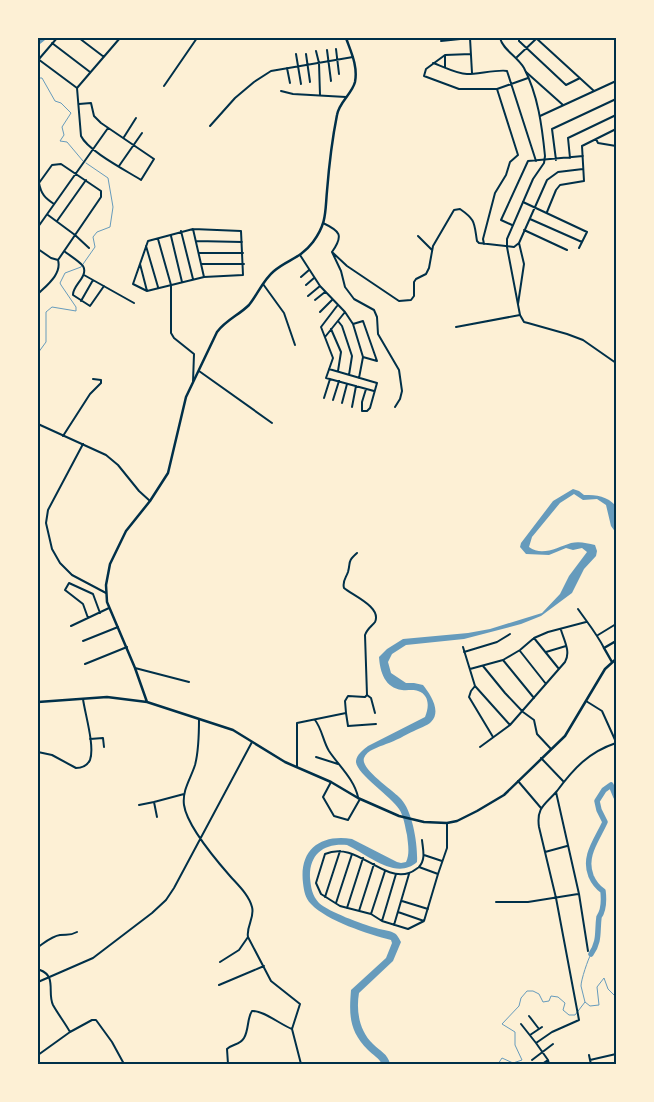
<svg xmlns="http://www.w3.org/2000/svg" width="654" height="1102" viewBox="0 0 654 1102" font-family="'Exo 2',sans-serif">
<rect width="100%" height="100%" fill="#fdf0d5"/>
<path fill="#669bbc" d="M573,489L579,491L584,495C597,495 607,496 616,506V533L611,526L606,505L597,499L583,500L574,494L560,503L532,537L529,547C542,557 558,547 571,543C579,541 587,543 595,545L597,551L596,556L584,569L572,593L541,616L521,624L464,639L406,645L392,654L388,662L391,673L406,683H414L423,685C430,694 442,711 431,722C427,726 419,728 414,731C405,735 396,741 386,744C379,747 367,750 364,758C360,769 394,791 401,799C413,812 418,846 417,862C396,881 367,854 347,845C324,843 309,854 310,878C311,888 312,895 319,903C329,912 362,924 376,928C382,930 389,930 394,933C398,935 399,939 401,942L393,961L359,993C356,1010 359,1031 373,1044C380,1051 388,1054 390,1064H382C379,1058 373,1055 368,1050C349,1031 349,1015 351,990L386,958L392,943L391,940C368,934 327,921 311,904C305,898 304,891 303,883C299,850 320,834 352,839L397,862L401,863L406,862C410,854 408,844 407,835C405,827 404,816 399,809C392,797 355,773 356,761C357,754 363,750 368,746L425,717C429,708 430,695 418,691C413,689 407,691 402,690C385,688 380,672 379,657L387,649L403,639L468,633L490,629L542,613L560,594L569,576L587,552L582,548L573,550L566,548L549,555L526,554L520,547L521,543L553,501Z"/>
<g fill="none" stroke-linecap="round" stroke-linejoin="round">
<path stroke="#669bbc" stroke-width="1" d="M38,78H42L55,101L61,103L71,113L62,127L64,135L60,141L67,142L83,161
M38,353L46,342V312L52,307L76,311V307L61,285L60,283L65,273L81,267L95,247L93,237L97,232L110,227L113,207L108,178L86,163
M585,1002C584,997 582,991 581,986C581,980 588,959 591,954
M498,1064L502,1058L513,1063L522,1060L515,1045V1032L502,1024L519,1006L521,998L527,991H533L539,994L543,1002L549,1001L551,996L558,997L565,1003L563,1010L569,1015H575L585,1002L590,1006L599,1005L597,987L604,978L608,989L616,997"/>
<path stroke="#669bbc" stroke-width="5.5" d="M38,42L43,38
M591,954C600,941 597,932 599,917C604,910 604,900 603,891C597,887 594,883 591,876C583,856 597,840 605,822L599,810L597,801L604,790L611,785L616,797"/>
<path stroke="#003049" stroke-width="2" d="M79,38L104,57
M519,38V41L566,85L580,78
M536,38L594,91
M441,41L470,38L472,73
M52,43L90,72
M336,49L339,74
M327,50L331,81
M316,51L319,63L320,95
M296,54L301,84
M306,54L310,82
M471,54L445,55L426,69L424,76L459,89H497
M445,55V67
M517,57L537,38
M38,59L77,88
M39,59L57,38
M433,63C442,66 459,75 468,74C477,74 501,69 507,71L536,161
M287,68L290,83
M526,72L563,105
M164,86L197,38
M281,91L293,94L346,97
M79,104L91,103L94,116L101,123L154,159L141,180C127,171 88,151 81,136L77,88L120,38
M540,116L616,81
M210,126L235,98L254,82L271,71L353,57
M124,137L136,118
M596,139L598,143L616,146
M570,158L568,138L616,115
M556,160L552,129L616,99
M119,166L142,133
M523,202L587,232L579,248
M547,212L556,190L560,185L584,181L582,146L616,129
M48,215L75,235L89,248
M530,219L582,242
M57,221L86,180
M323,223C340,231 344,235 332,252L341,271L345,287L354,299L374,310L377,317L378,334L399,370L402,391L400,399L395,407
M512,225L501,220L528,161L583,156
M38,227L108,128
M193,229L204,277L147,291L133,284L148,241L193,229L241,231L243,275L204,277
M524,230L567,250
M181,231L193,279
M171,236L182,282
M418,236L432,250
M158,239L171,285V333L174,338L194,354L193,382
M196,241L242,242
M484,244L483,239L495,193L506,175L510,162L518,155L497,89L528,78
M146,246L158,287
M38,249L51,258L58,260
M64,251C69,255 79,261 83,266C89,276 72,286 73,295L90,306L104,286
M332,252L347,266L399,301L411,300L414,296V282L416,279L426,274L429,268L433,246L454,210L460,209C476,220 474,223 477,241L479,243L514,247L519,243L547,180L558,172L583,169
M199,253H243
M300,255L320,286L345,312L353,324L363,357L359,378
M140,264L147,291
M202,264H244
M84,275L134,303
M301,277L309,270
M263,284L284,313L295,345
M306,285L314,278
M38,294C47,285 62,274 58,260L101,197V191L61,164L52,165L39,183C41,194 45,198 54,204
M308,296L320,286
M315,300L325,292
M81,301L93,280
M518,304L524,264L519,243
M337,306L321,327L333,358L326,378L374,391
M320,312L332,300
M338,321L342,326L352,356L349,375
M353,324L363,321L377,361L363,357
M456,327L520,315
M331,329L341,352L338,371
M325,337L345,312
M329,369L377,383L370,408L367,411H362V402L366,389
M199,371L272,423
M38,386L39,378
M324,398L330,379
M333,400L339,381
M342,403L347,384
M352,407L356,386
M63,436L90,394L101,383V380L93,379
M83,444L48,510L46,523L52,549L60,563L72,575L106,593
M578,609C587,622 597,634 604,648
M88,618L83,604L65,590L69,583L93,594L100,613
M71,626L109,608
M598,635L616,624
M534,638L559,669
M83,641L118,627
M463,647L475,686L510,725
M520,651L546,684
M464,652L497,642L510,634
M546,652L566,646
M503,660L534,698
M85,664L127,647
M483,666L505,693L523,712L534,720L537,734L551,749
M135,668L189,682
M470,669L503,660L520,650L534,638L548,632L586,622
M475,686L471,691L469,697L493,737
M367,695L371,698L375,713
M586,701L602,711L616,742
M346,713L348,726L376,724
M199,719C199,733 199,750 195,765C191,778 182,790 184,805C187,826 216,860 230,876C238,885 249,895 252,907C255,918 246,926 248,937L271,981L300,1004L292,1029L301,1064
M315,720C322,729 323,741 329,751C339,766 354,779 358,797
M90,739L103,738L104,747
M480,747L510,725L565,662C571,652 564,640 561,630
M38,752L52,755L76,768C82,768 87,766 90,760C95,746 85,714 83,699
M316,757L338,764
M541,758L563,781
M297,767V723L346,713L345,701L348,696L365,697L367,695L365,635C367,629 372,626 375,622C382,607 352,595 344,588C342,581 346,578 348,572C351,561 347,562 357,553
M518,781L541,808
M331,782L323,797L334,816L348,820L360,799
M556,792L579,894L588,951
M139,805L154,802
M157,817L154,802L184,794
M545,852L567,846
M424,855L442,861
M419,867C426,859 423,850 422,840
M438,874L424,921L408,929L382,921L371,914L340,906L321,894L316,883L325,854C356,840 381,882 409,873C413,872 416,869 419,867L438,874L447,848V823
M325,897L340,851
M402,901L428,909
M496,902H528L578,894
M336,903L352,854
M347,908L363,858
M359,911L374,864
M398,912L424,921
M371,914L385,871
M382,921L396,874
M394,925L409,874
M38,947C44,943 52,936 60,935C67,934 70,936 77,932
M220,962L239,950L248,937
M38,971L40,970C57,976 47,993 53,1005C58,1014 65,1023 70,1032L38,1055
M38,982L93,958L152,913L166,900L174,888L252,742
M219,985L264,966
M529,1016L539,1029
M521,1024L536,1043L552,1032L579,1020L556,898L539,827C536,807 546,804 557,791C574,768 589,752 616,743
M70,1032L92,1020H96L112,1042L124,1064
M530,1035L542,1027
M536,1043L548,1060L549,1064
M589,1055L590,1060
M532,1060L553,1044
M228,1064L227,1049C232,1044 240,1045 244,1038C249,1030 247,1018 252,1011C263,1010 281,1025 292,1029
M542,1064L548,1060
M591,1064L590,1060L616,1054"/>
<path stroke="#003049" stroke-width="2" d="M500,38C503,50 517,56 524,68C538,95 542,126 545,156L544,163L533,179L507,239V247L520,315L524,322L528,323L567,334L583,340L616,363
M38,424L106,455L118,465L139,491L150,501"/>
<path stroke="#003049" stroke-width="2.5" d="M612,662L604,648L616,641
M38,702L107,697L147,702L233,730L285,762L331,782L358,798L399,816L424,822L447,823L457,821L477,811L504,795L565,736L605,669L616,659
M147,702L135,668L107,602L106,585L110,564L126,531L150,501L168,473L186,397L217,332C226,320 239,315 249,305C258,294 263,280 274,271C288,259 300,259 313,242C327,223 325,212 327,191C329,166 332,140 337,115C339,102 352,94 355,82C358,66 351,52 346,38"/>
</g>
<rect width="654" height="1102" fill="none" stroke="#fdf0d5" stroke-width="78"/>
<rect x="39" y="39" width="576" height="1024" fill="none" stroke="#003049" stroke-width="2"/>
</svg>
